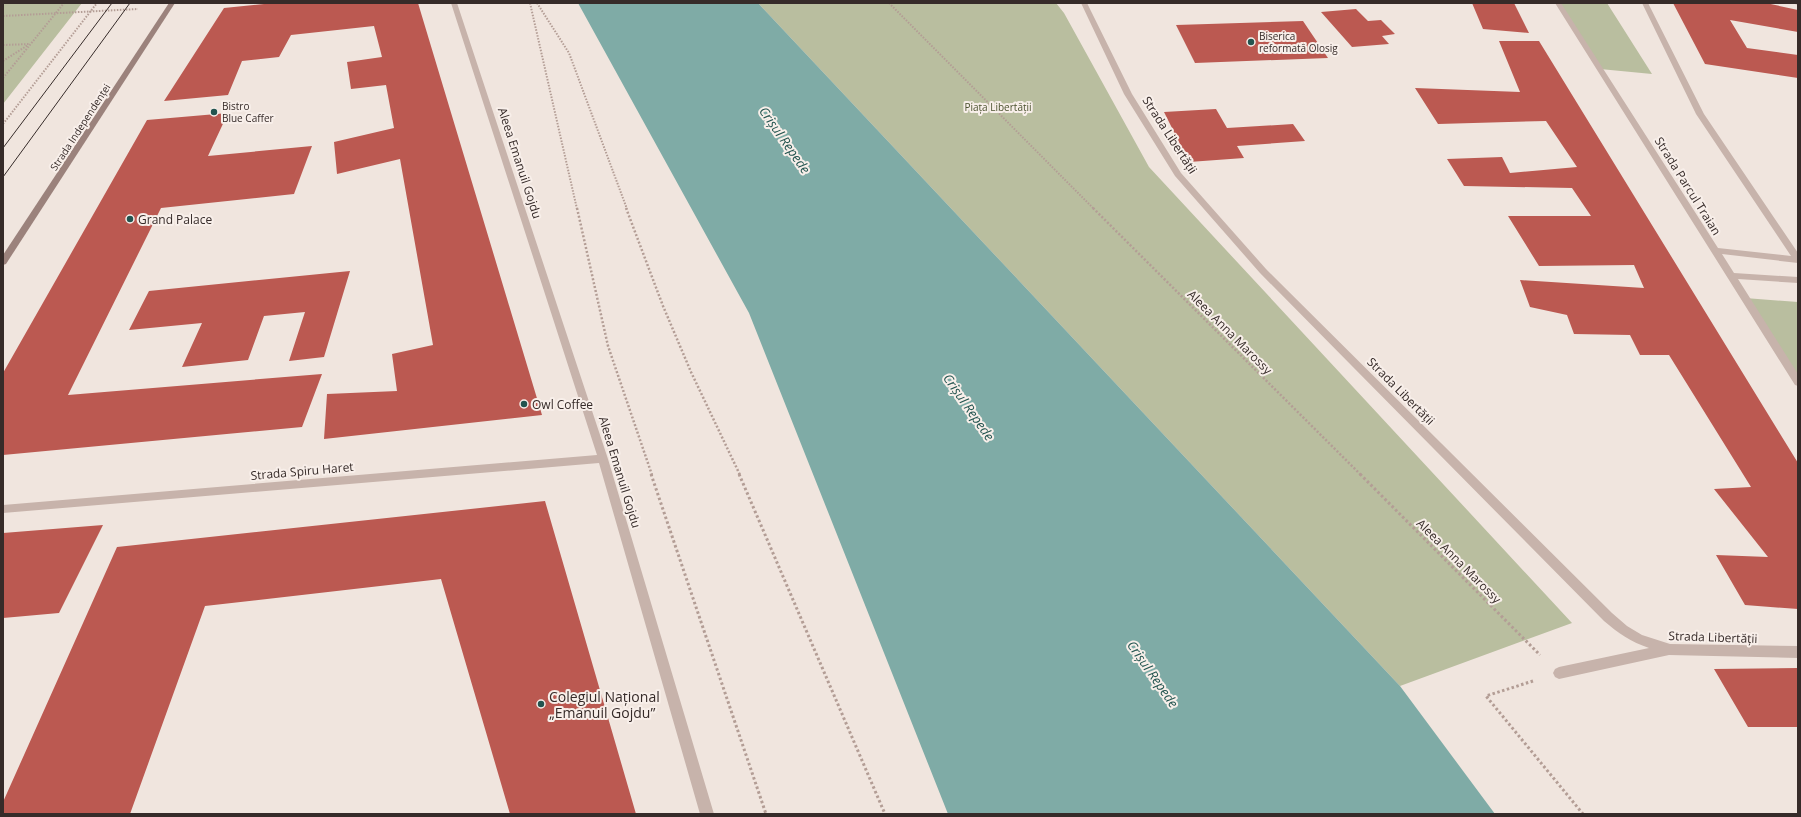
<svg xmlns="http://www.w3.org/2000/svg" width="1801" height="817" viewBox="0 0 1801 817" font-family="'Open Sans',sans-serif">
<rect width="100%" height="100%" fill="#f0e5de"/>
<path fill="#b9be9f" d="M3,3H82L3,104Z
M758,3H1056L1064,13L1149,167L1572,623L1400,686Z
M1558,3H1607L1652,74L1600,69Z
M1745,298L1798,302V382Z"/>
<path fill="#7faba6" d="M578,3H758L1400,686L1495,814H948L749,313Z"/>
<path fill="#bb5951" d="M274,3H418L542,415L324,439L327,394L397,391L392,354L433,345L400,159L337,174L334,142L394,128L386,85L351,89L347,62L382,57L374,26L291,35L279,57L242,61L228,95L164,101L224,8Z
M1472,3H1514L1529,33L1483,29Z
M1673,3H1766L1798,10V32L1730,20L1747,48L1798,55V78L1705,64Z
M1356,9L1368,21L1381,20L1395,34L1382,36L1389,44L1352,47L1321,12Z
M1303,21L1328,58L1195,63L1176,25Z
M1499,41H1539L1798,463V609L1745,605L1716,555L1768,557L1714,489L1751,487L1669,355H1640L1630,335L1574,334L1567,315L1530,307L1520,280L1644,288L1634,265L1539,266L1508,216H1591L1572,188L1464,186L1447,159L1502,157L1510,173L1577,167L1546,121L1438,124L1415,88L1520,92Z
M1216,109L1227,128L1293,124L1305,141L1237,146L1244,158L1189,162L1164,112Z
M228,113L208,156L312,146L294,194L161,208L68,395L322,374L302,427L3,455V373L147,120Z
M350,271L324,357L289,361L305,312L264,316L248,360L182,367L202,323L129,330L149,291Z
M545,501L636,814H510L441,579L205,606L130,814H3V802L117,547Z
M103,525L59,613L3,618V533Z
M1798,668V727H1748L1714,669Z"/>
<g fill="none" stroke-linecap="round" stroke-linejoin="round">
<path stroke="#b39d95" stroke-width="2" stroke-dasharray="1.5 1.5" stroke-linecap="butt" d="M530,3L577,209
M537,3L569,53L627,209
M889,3L1094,209
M3,16L138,9
M3,45L30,44
M3,61L28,45
M3,78L64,3
M3,124L97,3"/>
<path stroke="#b39d95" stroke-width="2.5" stroke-dasharray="2 2" stroke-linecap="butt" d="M577,208L608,346L652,475
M626,208L663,306L691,372L740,475
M1093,208L1361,475"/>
<path stroke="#b39d95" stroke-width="3" stroke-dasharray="2.5 2.5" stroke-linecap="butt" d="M651,474L766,814
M739,474L885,814
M1360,474L1540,655
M1533,681L1486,696L1583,814"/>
<path fill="#c7b3ab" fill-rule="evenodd" d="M451,3H457L608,459L714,814H700L599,463L3,513V505L597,455Z
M1081,3H1087L1132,94L1181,173L1266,269L1612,613L1627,626L1642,635L1670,644L1798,646V658L1669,655L1559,679L1555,677L1553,673L1555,669L1559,667L1649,648C1631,642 1618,633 1604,621L1260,273L1175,176L1124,94Z
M1555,3H1561L1718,248L1791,256L1696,114L1642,3H1648L1704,114L1798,253V263L1722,254L1734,273L1798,277V283L1738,279L1798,374V386L1795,385Z
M1794,3H1798V5L1795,4Z"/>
<path fill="#9b827c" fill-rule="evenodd" d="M169,3H175L6,264L3,265V255Z"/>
<path stroke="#362b29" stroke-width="1" d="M3,148L112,3
M3,177L130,3"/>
</g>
<g fill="#22544f" stroke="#f8efea" stroke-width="1.5">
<circle cx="1251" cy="42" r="4"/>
<circle cx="214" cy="112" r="4"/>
<circle cx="130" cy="219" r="4"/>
<circle cx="524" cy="404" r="4"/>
<circle cx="541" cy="704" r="4"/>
</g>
<g text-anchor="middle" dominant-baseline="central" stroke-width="4" stroke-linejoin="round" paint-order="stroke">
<g font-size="10" fill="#362b29" stroke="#f8efea" text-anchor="start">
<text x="1259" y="36">Biserica<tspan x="1259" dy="12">reformată Olosig</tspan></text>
<text x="222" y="106">Bistro<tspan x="222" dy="12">Blue Caffer</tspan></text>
</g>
<g font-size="10" fill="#4b522f" stroke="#f8efea">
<text x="998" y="107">Piața Libertății</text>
</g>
<g font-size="10" fill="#362b29" stroke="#f8efea">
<text transform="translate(80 127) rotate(-57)">Strada Independenței</text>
</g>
<g font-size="12" fill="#362b29" stroke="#f8efea">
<text transform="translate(1170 135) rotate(57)">Strada Libertății</text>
<text transform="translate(520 163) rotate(72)">Aleea Emanuil Gojdu</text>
<text transform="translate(1688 186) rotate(58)">Strada Parcul Traian</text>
<text transform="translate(1230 332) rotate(45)">Aleea Anna Marossy</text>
<text transform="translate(1401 391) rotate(45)">Strada Libertății</text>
<text transform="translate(302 471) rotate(-5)">Strada Spiru Haret</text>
<text transform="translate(620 472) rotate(73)">Aleea Emanuil Gojdu</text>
<text transform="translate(1459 561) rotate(45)">Aleea Anna Marossy</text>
<text transform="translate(1713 637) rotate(2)">Strada Libertății</text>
</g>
<g font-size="12" fill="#362b29" stroke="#f8efea" text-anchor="start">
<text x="138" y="219">Grand Palace</text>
<text x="532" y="404">Owl Coffee</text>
</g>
<g font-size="13" font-style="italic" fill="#22544f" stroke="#f8efea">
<text transform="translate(785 140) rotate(55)">Crișul Repede</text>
<text transform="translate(969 407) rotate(55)">Crișul Repede</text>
<text transform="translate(1153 674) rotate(55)">Crișul Repede</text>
</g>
<g font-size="14" fill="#362b29" stroke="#f8efea" text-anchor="start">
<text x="549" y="696">Colegiul Național<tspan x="549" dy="16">„Emanuil Gojdu”</tspan></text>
</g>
</g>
<rect width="1801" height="817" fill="none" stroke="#362b29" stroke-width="8"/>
</svg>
